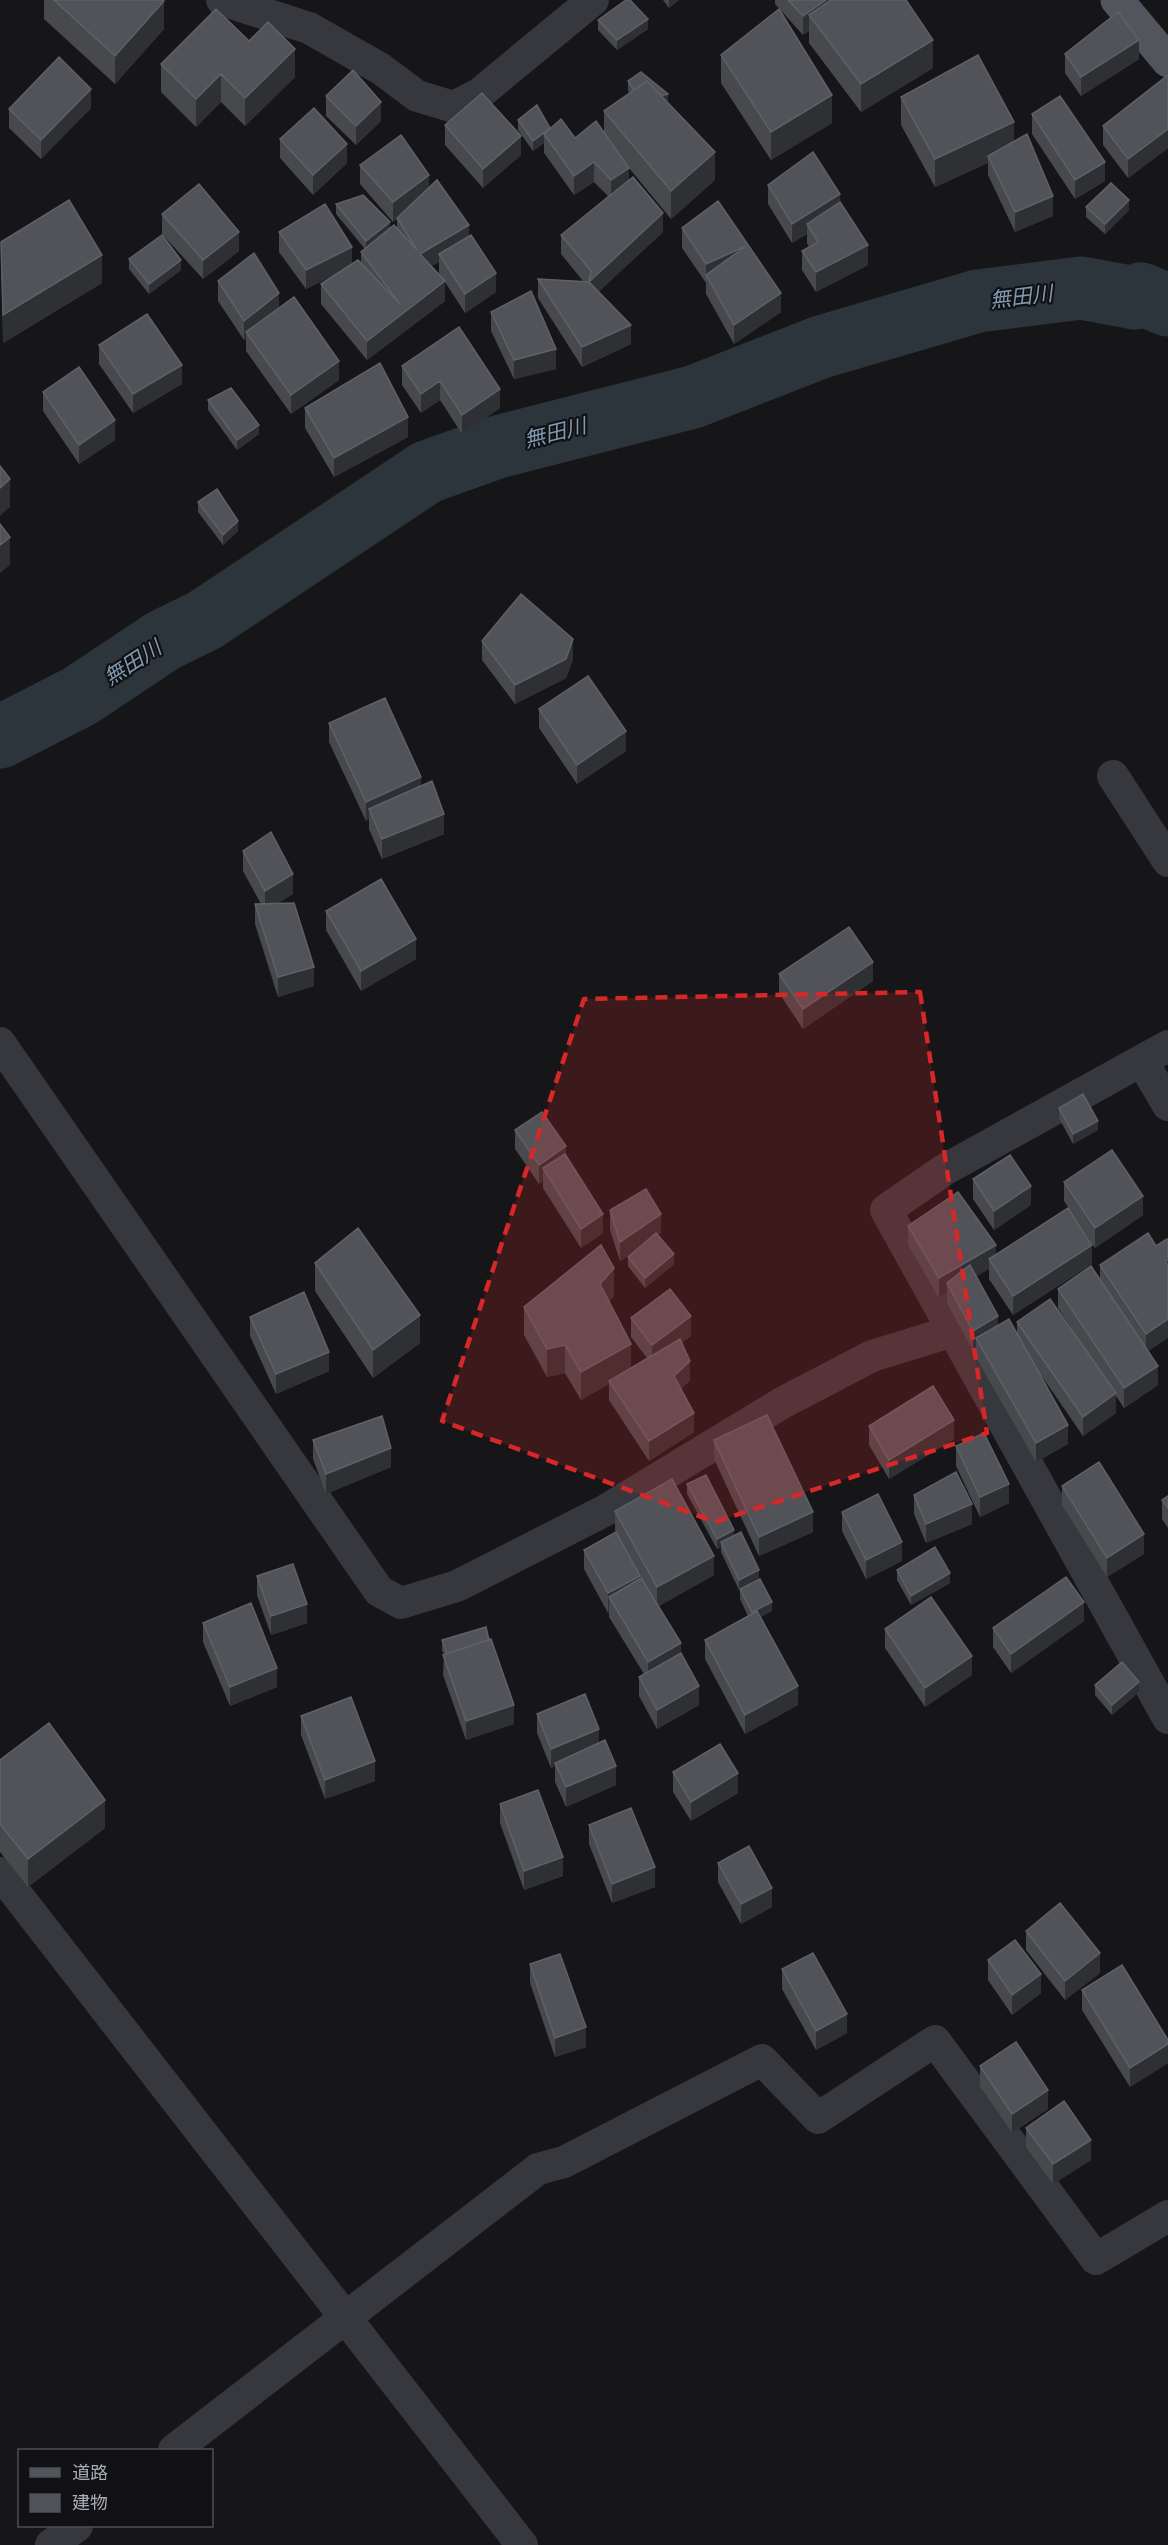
<svg xmlns="http://www.w3.org/2000/svg" width="1168" height="2545" viewBox="0 0 1168 2545" font-family="'Asap Condensed','Noto Sans JP',sans-serif">
<rect width="100%" height="100%" fill="#161618"/>
<g fill="none" stroke-linecap="round" stroke-linejoin="round">
<path stroke="#2c353c" stroke-width="63" d="M0,737L80,696L164,640L205,620L427,472L497,447L693,397L821,347L978,301L1081,288L1135,298L1141,294L1168,305"/>
<path stroke="#37383d" stroke-width="32" d="M222,0L309,28L381,69L417,96L454,107L479,94L593,0
M1113,776L1168,861
M0,1043L379,1591L401,1603L457,1586L606,1510L782,1403L872,1356L953,1331
M1168,1046L944,1170L886,1210L1168,1718
M1142,1061L1168,1105
M0,1873L522,2545
M174,2450L538,2169L564,2162L762,2060L818,2118L935,2041L1096,2259L1168,2216
M51,2545L77,2526"/>
<path stroke="#53555c" stroke-width="33" d="M1117,0L1168,61"/>
</g>
<path fill="#47494d" fill-rule="evenodd" d="M44,0H162L164,29L115,84L44,19Z
M663,0H679L669,8Z
M775,0H906L933,68L861,112L809,43V31L803,35L775,4Z
M598,20L648,29L617,50L598,30Z
M249,41L295,77L245,126L221,102L196,127L161,92V64Z
M1065,54L1139,59L1081,96L1065,73Z
M721,55L832,123L771,160L721,83Z
M1168,75V148L1128,178L1103,145V126Z
M628,81L668,103L715,180L671,219L629,168V180L663,232L598,292L631,344L582,367L538,298V279L583,281L561,254V235L608,196L594,182L574,195L544,153V143L533,151L518,130V120L550,128L575,138L604,133V111L630,93L628,91Z
M326,96L381,121L356,145L326,116Z
M901,97L1014,141L1053,216L1015,232L988,175V163L935,187L901,125Z
M91,108L41,159L9,128V109Z
M1032,114L1105,181L1075,199L1032,134Z
M445,125L521,155L483,188L445,145Z
M280,139L347,163L313,195L280,158Z
M360,165L429,188L469,237L496,292L465,313L445,282V301L367,360L321,304V284L340,272L306,289L279,252V232L352,264L361,263V252L365,249L336,214V204L390,229L397,228V219L393,222L360,184ZM439,262V273L443,279L431,266Z
M768,185L840,203L868,265L816,292L802,270V251L809,247L807,243V234L792,243L768,204Z
M1086,207L1129,210L1105,234L1086,217Z
M162,214L239,251L203,279L162,234Z
M682,228L781,312L734,344L706,294V283L682,248Z
M1,242L102,283L3,343Z
M129,259L181,270L149,294L129,269Z
M218,281L279,308L339,380L291,414L246,351V338L244,340L218,301Z
M491,312L556,369L514,379L491,331Z
M459,327L500,408L462,434L440,400L421,413L402,385V366Z
M99,345L182,384L133,413L99,364Z
M43,392L115,440L79,464L43,411Z
M208,400L259,434L237,450L208,410Z
M305,408L408,437L334,477L305,428Z
M198,502L238,531L223,545L198,512Z
M482,641L573,659L566,678L515,704L482,660Z
M539,709L626,751L577,784L539,728Z
M329,723L444,834L382,859L369,829V819L366,821L329,742Z
M243,851L293,894L276,904L314,986L278,997L255,924V904H261L243,871Z
M326,911L416,959L361,991L326,930Z
M779,974L873,981L803,1029L779,993Z
M1059,1108L1098,1130L1073,1144L1059,1118Z
M515,1130L566,1154L603,1233L581,1248L543,1188V1181L539,1184L515,1149Z
M973,1179L1031,1205L994,1230L973,1199Z
M1064,1182L1143,1215L1095,1248L1064,1201Z
M610,1210L661,1233L658,1235L674,1264L645,1288L628,1266V1257L632,1253L620,1261L610,1230Z
M908,1226L996,1254L1092,1264L1013,1315L989,1279V1269L976,1276L998,1326L1017,1333V1322L1082,1344L1058,1308V1289L1100,1280V1265L1148,1233V1352L1158,1385L1124,1408L1116,1396V1413L1083,1436L1041,1375L1068,1444L1036,1462L976,1358V1348L973,1351L947,1303V1293L939,1298L908,1245Z
M315,1263L420,1343L373,1378L315,1291Z
M614,1296L609,1302L631,1368L647,1358L631,1337V1318L691,1336L681,1343L690,1380L681,1389L694,1432L649,1461L609,1400V1384L581,1400L565,1373L547,1377L524,1335V1307Z
M250,1317L329,1371L276,1394L250,1336Z
M869,1426L954,1439L889,1479L869,1445Z
M313,1440L391,1467L326,1494L313,1459Z
M714,1440L813,1532L759,1556L714,1459Z
M956,1446L1009,1503L980,1517L956,1466Z
M687,1484L734,1535L759,1579L772,1611L760,1617L798,1705L745,1734L705,1659V1640L748,1616L740,1599V1589L744,1587L739,1590L721,1552V1547L717,1549L687,1494Z
M1062,1486L1144,1554L1107,1577L1062,1505Z
M914,1495L972,1524L926,1543L914,1514Z
M1168,1496V1528L1162,1519V1500Z
M615,1511L714,1575L659,1606L681,1654L699,1705L657,1729L639,1696V1677L644,1674L609,1617V1612L608,1613L584,1569V1550L640,1578H641L615,1530Z
M842,1512L902,1561L866,1579L842,1531Z
M897,1570L950,1583L911,1605L897,1580Z
M257,1576L307,1623L271,1635L257,1595Z
M1084,1621L1011,1673L993,1647V1628Z
M203,1623L277,1687L230,1706L203,1642Z
M885,1629L972,1675L925,1707L885,1648Z
M442,1640H489L514,1724L466,1740L443,1675L444,1655L442,1650Z
M1095,1685L1139,1692L1112,1715L1095,1695Z
M537,1714L599,1743L616,1785L566,1807L555,1782V1766L551,1768L537,1733Z
M301,1716L375,1781L325,1799L301,1735Z
M0,1760L105,1828L28,1887L0,1852Z
M673,1772L738,1793L691,1821L673,1792Z
M500,1804L563,1876L524,1890L500,1823Z
M589,1825L655,1887L612,1903L589,1844Z
M718,1863L772,1907L741,1924L718,1882Z
M1026,1931L1100,1973L1065,2000L1026,1950Z
M988,1960L1041,1993L1012,2015L988,1980Z
M530,1964L586,2047L555,2057L530,1983Z
M782,1969L847,2033L816,2050L782,1989Z
M1082,1990L1168,2040V2063L1130,2087L1082,2010Z
M980,2066L1048,2109L1012,2133L980,2086Z
M1026,2128L1091,2160L1053,2184L1026,2147Z"/>
<path fill="#2f3033" d="M669,0H679L669,8Z
M826,0H855L809,15V31L803,35V16Z
M164,1V29L115,84V56Z
M648,19V29L617,50V40Z
M933,40V68L861,112V84Z
M1139,40V59L1081,96V77Z
M295,49V77L245,126V98Z
M221,74V102L196,127V99Z
M91,89V108L41,159V140Z
M668,94V103L660,97Z
M832,95V123L771,160V132Z
M381,102V121L356,145V126Z
M1014,122V150L988,156V163L935,187V159Z
M1168,129V148L1128,178V159Z
M544,134V143L533,151V141Z
M521,136V155L483,188V169Z
M347,144V163L313,195V175Z
M715,152V180L671,219V191Z
M594,162V182L574,195V176Z
M1105,162V181L1075,199V180Z
M629,168V187L611,200V180Z
M429,175V194L393,222V202Z
M840,194V213L807,224V234L792,243V224Z
M1053,196V216L1015,232V212Z
M1129,200V210L1105,234V224Z
M663,213V232L589,301V282Z
M390,222V232L366,251V241Z
M469,225V244L439,254V262L420,273V254Z
M239,232V251L203,279V260Z
M868,245V265L816,292V272Z
M746,246L706,275V264Z
M352,247V266L306,289V270Z
M102,255V283L3,343V315Z
M181,260V270L149,294V284Z
M496,273V292L465,313V294Z
M445,281V301L367,360V341Z
M279,293V312L246,332V338L244,340V321Z
M781,293V312L734,344V325Z
M631,325V344L582,367V347Z
M556,349V369L514,379V360Z
M339,361V380L291,414V395Z
M182,365V384L133,413V394Z
M440,381V400L421,413V394Z
M500,389V408L462,434V415Z
M408,417V437L334,477V458Z
M115,420V440L79,464V445Z
M259,425V434L237,450V440Z
M10,479V507L0,516V488Z
M238,521V531L223,545V535Z
M10,537V565L0,573V545Z
M573,639V659L566,678L515,704V685Z
M626,731V751L577,784V765Z
M421,777V796L369,809V819L366,821V802Z
M444,814V834L382,859V839Z
M293,874V894L265,910V891Z
M416,939V959L361,991V971Z
M873,962V981L803,1029V1009Z
M314,967V986L278,997V977Z
M1098,1121V1130L1073,1144V1134Z
M566,1146V1166L543,1168V1181L539,1184V1165Z
M1031,1186V1205L994,1230V1211Z
M1143,1196V1215L1095,1248V1228Z
M603,1214V1233L581,1248V1229Z
M661,1214V1233L620,1261V1242Z
M996,1245V1264L989,1259V1269L951,1291L947,1283V1293L939,1298V1278Z
M1092,1245V1264L1013,1315V1296Z
M674,1254V1264L645,1288V1278Z
M614,1268V1296L600,1312V1284Z
M420,1315V1343L373,1378V1350Z
M691,1316V1336L652,1364V1345Z
M998,1316V1335L976,1338V1348L973,1351V1331Z
M1168,1319V1338L1146,1353V1334Z
M631,1344V1372L609,1381V1384L581,1400V1372Z
M565,1345V1373L547,1377V1349Z
M329,1352V1371L276,1394V1374Z
M690,1361V1380L674,1396V1376Z
M1158,1366V1385L1124,1408V1388Z
M1116,1393V1413L1083,1436V1417Z
M694,1413V1432L649,1461V1441Z
M954,1420V1439L889,1479V1460Z
M1068,1425V1444L1036,1462V1443Z
M391,1448V1467L326,1494V1474Z
M1009,1484V1503L980,1517V1497Z
M972,1504V1524L926,1543V1524Z
M813,1512V1532L759,1556V1537Z
M734,1530V1539L721,1542V1547L717,1549V1539Z
M1144,1534V1554L1107,1577V1558Z
M902,1542V1561L866,1579V1560Z
M714,1556V1575L657,1607V1587Z
M759,1570V1580L739,1590V1580Z
M950,1573V1583L911,1605V1596Z
M640,1576V1595L609,1597V1612L608,1613V1593Z
M772,1602V1611L752,1622V1612Z
M1084,1602V1621L1011,1673V1654Z
M307,1604V1623L271,1635V1616Z
M681,1643V1662L648,1681V1662Z
M972,1656V1675L925,1707V1688Z
M277,1668V1687L230,1706V1687Z
M1139,1682V1692L1112,1715V1705Z
M699,1686V1705L657,1729V1710Z
M798,1686V1705L745,1734V1715Z
M514,1705V1724L466,1740V1721Z
M599,1729V1749L555,1763V1766L551,1768V1749Z
M375,1761V1781L325,1799V1780Z
M616,1766V1785L566,1807V1787Z
M738,1773V1793L691,1821V1802Z
M105,1800V1828L28,1887V1859Z
M563,1857V1876L524,1890V1871Z
M655,1867V1887L612,1903V1884Z
M772,1888V1907L741,1924V1904Z
M1100,1953V1973L1065,2000V1981Z
M1041,1974V1993L1012,2015V1995Z
M847,2014V2033L816,2050V2031Z
M586,2027V2047L555,2057V2038Z
M1168,2044V2063L1130,2087V2068Z
M1048,2090V2109L1012,2133V2114Z
M1091,2140V2160L1053,2184V2164Z"/>
<path fill="#525359" stroke="#5f6168" stroke-width="1.5" d="M54,0H162L164,1L115,56Z
M626,0H630L648,19L617,40L598,20Z
M788,0H826L803,16Z
M831,0H906L933,40L861,84L809,15Z
M216,9L249,41L268,22L295,49L245,98L221,74L196,99L161,64Z
M779,9L832,95L771,132L721,55Z
M1118,12L1139,40L1081,77L1065,54Z
M978,55L1014,122L935,159L901,97Z
M59,57L91,89L41,140L9,109Z
M353,70L381,102L356,126L326,96Z
M641,72L668,94L661,96L647,81L634,90L628,81Z
M1168,75V129L1128,159L1103,126Z
M647,81L715,152L671,191L604,111Z
M482,93L521,136L483,169L445,125Z
M1060,96L1105,162L1075,180L1032,114Z
M537,105L550,128L533,141L518,120Z
M314,108L347,144L313,175L280,139Z
M561,119L575,138L596,121L629,168L611,180L594,162L574,176L544,134Z
M1027,134L1053,196L1015,212L988,156Z
M401,135L429,175L393,202L360,165Z
M813,152L840,194L792,224L768,185Z
M633,177L663,213L589,282L591,271L561,235Z
M437,180L469,225L420,254L445,281L367,341L321,284L358,260L400,304L361,252L394,225L417,250L397,218Z
M1111,183L1129,200L1105,224L1086,207Z
M199,184L239,232L203,260L162,214Z
M363,195L390,222L366,241L336,204Z
M69,200L102,255L3,315L1,242Z
M718,201L781,293L734,325L706,275L746,246L706,264L682,228Z
M840,202L868,245L816,272L802,251L818,242L807,224Z
M325,204L352,247L306,270L279,232Z
M162,235L181,260L149,284L129,259Z
M471,235L496,273L465,294L439,254Z
M254,253L279,293L244,321L218,281Z
M538,279L589,282L631,325L582,347Z
M531,291L556,349L514,360L491,312Z
M294,297L339,361L291,395L246,332Z
M147,314L182,365L133,394L99,345Z
M459,327L500,389L462,415L440,381L421,394L402,366Z
M380,363L408,417L334,458L305,408Z
M79,367L115,420L79,445L43,392Z
M231,388L259,425L237,440L208,400Z
M0,466L10,479L0,488Z
M217,489L238,521L223,535L198,502Z
M0,524L10,537L0,545Z
M521,594L573,639L566,659L515,685L482,641Z
M588,676L626,731L577,765L539,709Z
M385,698L421,777L366,802L329,723Z
M432,781L444,814L382,839L369,809Z
M271,832L293,874L265,891L243,851Z
M381,879L416,939L361,971L326,911Z
M294,903L314,967L278,977L255,904Z
M849,927L873,962L803,1009L779,974Z
M1083,1094L1098,1121L1073,1134L1059,1108Z
M542,1112L566,1146L539,1165L515,1130Z
M1112,1150L1143,1196L1095,1228L1064,1182Z
M565,1154L603,1214L581,1229L543,1168Z
M1010,1155L1031,1186L994,1211L973,1179Z
M646,1189L661,1214L620,1242L610,1210Z
M958,1192L996,1245L939,1278L908,1226Z
M1068,1208L1092,1245L1013,1296L989,1259Z
M358,1228L420,1315L373,1350L315,1263Z
M656,1233L674,1254L645,1278L628,1257Z
M1148,1233L1156,1246L1167,1239L1168,1240V1260L1166,1262L1168,1265V1319L1146,1334L1100,1265Z
M601,1245L614,1268L600,1284L631,1344L581,1372L565,1345L547,1349L524,1307Z
M970,1265L998,1316L973,1331L947,1283Z
M1091,1266L1158,1366L1124,1388L1058,1289Z
M670,1289L691,1316L652,1345L631,1318Z
M304,1292L329,1352L276,1374L250,1317Z
M1050,1299L1116,1393L1083,1417L1017,1322Z
M1009,1319L1068,1425L1036,1443L976,1338Z
M680,1339L690,1361L674,1376L694,1413L649,1441L609,1381Z
M933,1386L954,1420L889,1460L869,1426Z
M767,1415L813,1512L759,1537L714,1440Z
M382,1416L391,1448L326,1474L313,1440Z
M984,1433L1009,1484L980,1497L956,1446Z
M1099,1462L1144,1534L1107,1558L1062,1486Z
M956,1472L972,1504L926,1524L914,1495Z
M706,1475L734,1530L717,1539L687,1484Z
M672,1479L714,1556L657,1587L615,1511Z
M878,1494L902,1542L866,1560L842,1512Z
M1168,1496V1508L1162,1500Z
M616,1532L640,1576L608,1593L584,1550Z
M741,1532L759,1570L739,1580L721,1542Z
M935,1547L950,1573L911,1596L897,1570Z
M293,1564L307,1604L271,1616L257,1576Z
M1066,1577L1084,1602L1011,1654L993,1628Z
M641,1578L681,1643L648,1662L609,1597Z
M760,1579L772,1602L752,1612L740,1589Z
M931,1597L972,1656L925,1688L885,1629Z
M251,1603L277,1668L230,1687L203,1623Z
M757,1611L798,1686L745,1715L705,1640Z
M486,1627L489,1640L447,1654L442,1640Z
M491,1639L514,1705L466,1721L443,1655Z
M681,1653L699,1686L657,1710L639,1677Z
M1122,1662L1139,1682L1112,1705L1095,1685Z
M585,1694L599,1729L551,1749L537,1714Z
M351,1697L375,1761L325,1780L301,1716Z
M49,1723L105,1800L28,1859L0,1824V1760Z
M605,1740L616,1766L566,1787L555,1763Z
M720,1744L738,1773L691,1802L673,1772Z
M538,1790L563,1857L524,1871L500,1804Z
M631,1808L655,1867L612,1884L589,1825Z
M749,1846L772,1888L741,1904L718,1863Z
M1060,1903L1100,1953L1065,1981L1026,1931Z
M1015,1940L1041,1974L1012,1995L988,1960Z
M813,1953L847,2014L816,2031L782,1969Z
M560,1954L586,2027L555,2038L530,1964Z
M1122,1965L1168,2040V2044L1130,2068L1082,1990Z
M1016,2042L1048,2090L1012,2114L980,2066Z
M1064,2101L1091,2140L1053,2164L1026,2128Z"/>
<path fill="#d62828" fill-opacity="0.2" stroke="#d62828" stroke-width="4.5" stroke-dasharray="12 8" stroke-linejoin="round" d="M920,992L987,1433L715,1522L442,1421L584,999Z"/>
<g text-anchor="middle" dominant-baseline="central" stroke-width="4.5" stroke-linejoin="round" paint-order="stroke">
<g font-size="21" font-style="italic" fill="#7f9bb3" stroke="#111113">
<text transform="translate(1021 296) rotate(-7)">無田川</text>
<text transform="translate(555 432) rotate(-14)">無田川</text>
<text transform="translate(132 662) rotate(-33)">無田川</text>
</g>
</g>
<rect x="18" y="2449" width="195" height="78" fill="#111113" stroke="#4d4f55" stroke-width="1.5"/>
<rect x="30" y="2468" width="30" height="9" fill="#53555c" stroke="#4d4f55" stroke-width="1.5"/>
<text x="72" y="2479" font-size="18" fill="#a8adb8">道路</text>
<rect x="30" y="2494" width="30" height="18" fill="#525359" stroke="#4d4f55" stroke-width="1.5"/>
<text x="72" y="2509" font-size="18" fill="#a8adb8">建物</text>
</svg>
